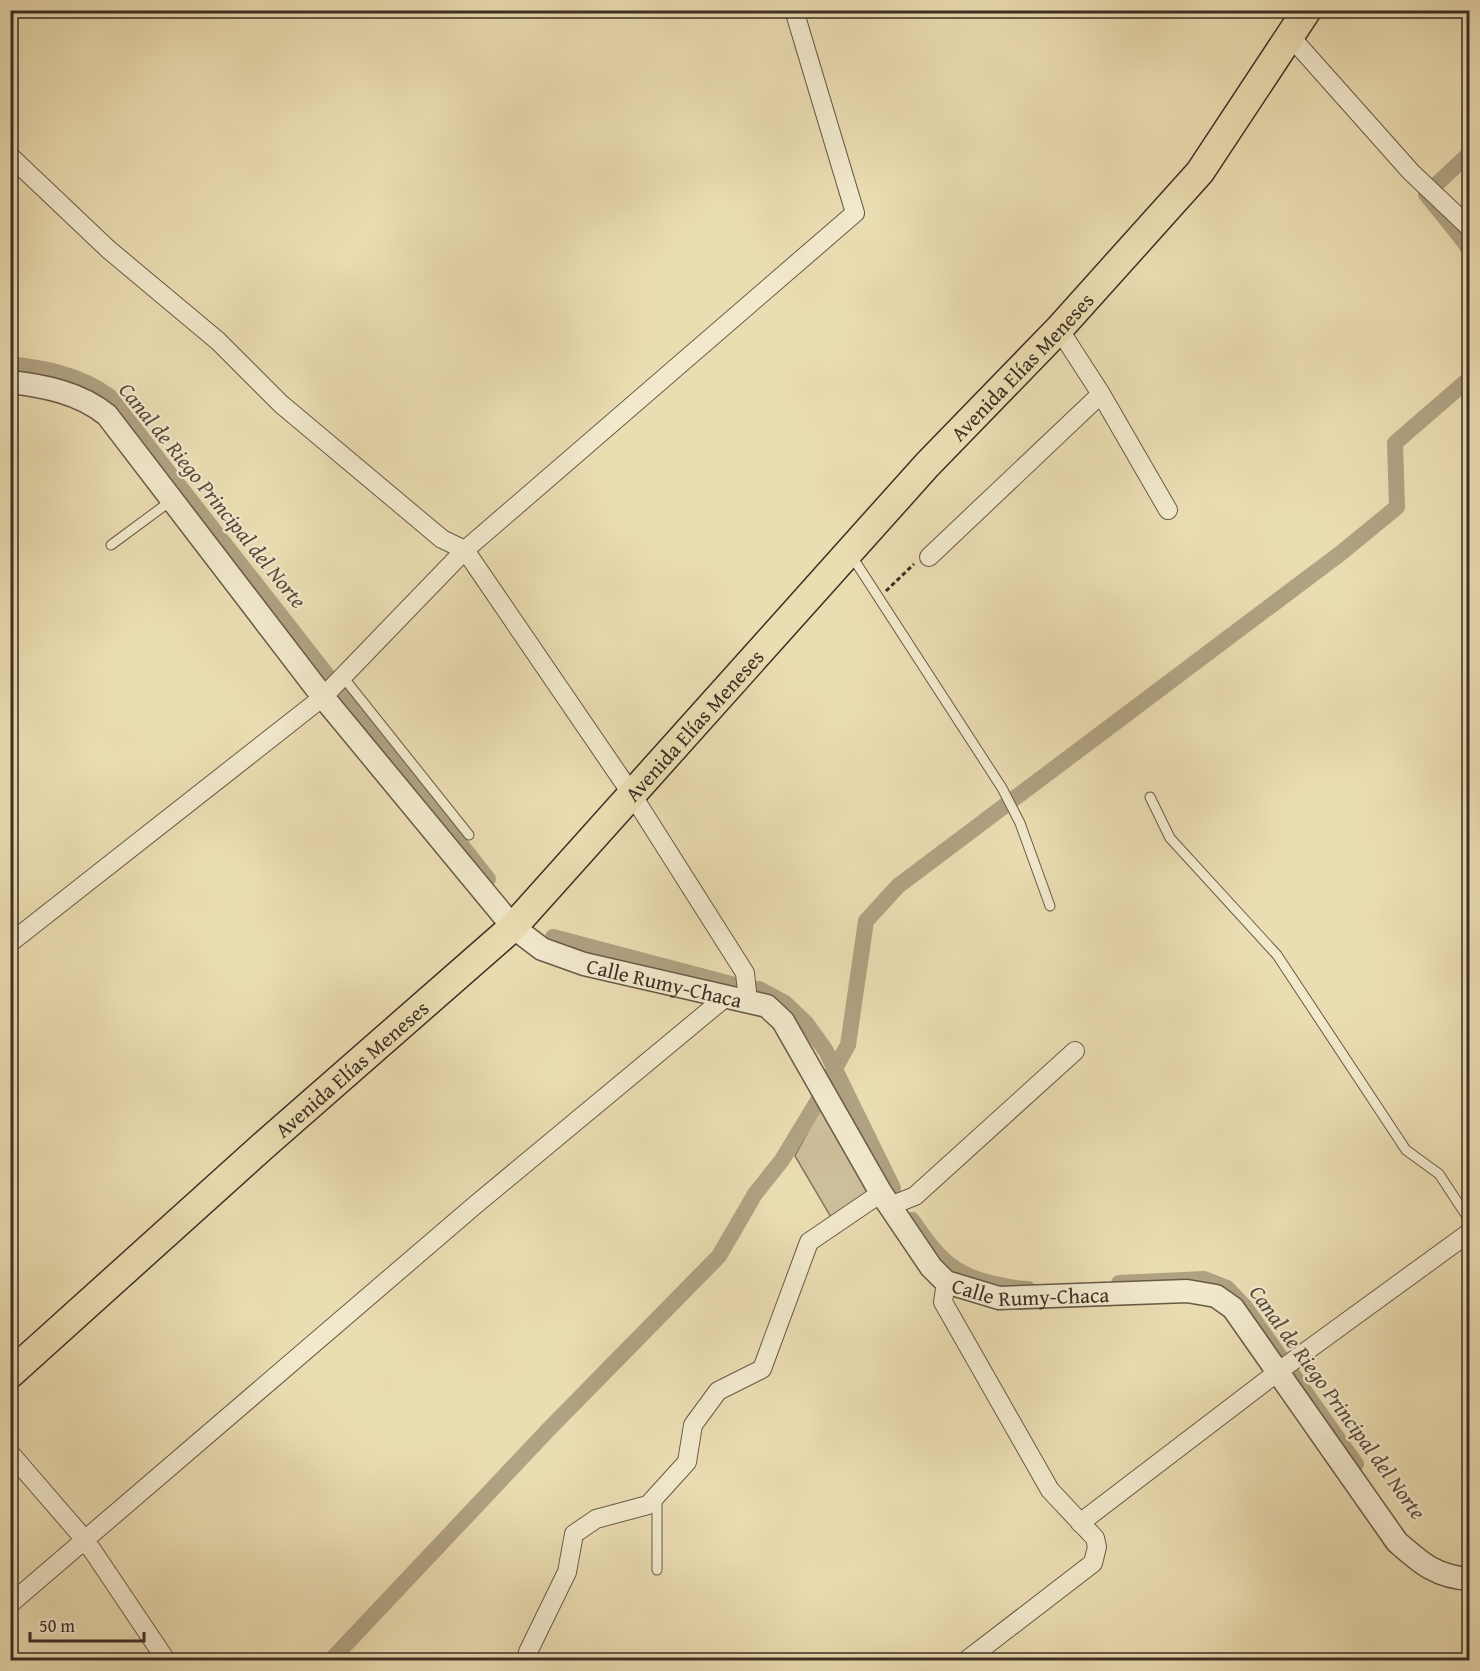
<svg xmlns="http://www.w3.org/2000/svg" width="1480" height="1671" viewBox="0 0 1480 1671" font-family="'Gentium Book Plus',serif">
<rect width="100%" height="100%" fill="#ebddb2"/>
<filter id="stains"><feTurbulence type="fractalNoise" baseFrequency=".00333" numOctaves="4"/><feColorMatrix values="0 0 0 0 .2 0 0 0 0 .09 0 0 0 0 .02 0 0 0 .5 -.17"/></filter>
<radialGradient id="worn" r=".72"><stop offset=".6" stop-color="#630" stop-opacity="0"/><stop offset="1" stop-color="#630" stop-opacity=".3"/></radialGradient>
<path fill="#cdbf9a" stroke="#857660" stroke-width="1.5" d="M822,1105L872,1191L832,1219L795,1156Z"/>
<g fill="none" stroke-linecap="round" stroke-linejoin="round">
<path stroke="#b0a282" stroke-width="16" d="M1470,153L1426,194L1466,244L1470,253
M10,364C47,369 79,374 109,396L327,675
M343,695L488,879
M553,937L735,985
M759,989L785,1003L806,1023L826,1051L893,1188
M829,1079L848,1045L866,921L898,886L1341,553L1397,507L1395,443L1470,378
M912,1220C938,1257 953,1277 1000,1285C1009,1287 1018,1289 1028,1289
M1119,1283L1204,1279L1227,1288L1245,1307L1356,1464
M331,1660L548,1430L719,1256L755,1194L782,1160L819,1099"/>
<g stroke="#685a48" stroke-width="11">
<path id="service" d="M111,545L172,500
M851,555L1002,788L1020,823L1050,906
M343,677L469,835
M1150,797L1170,838L1277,955L1406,1150L1439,1174L1470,1221
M657,1497V1570"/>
</g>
<g stroke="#685a48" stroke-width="20">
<path id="minor" d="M1290,36L1411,172L1470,228
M10,156L108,249L218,341L281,404L442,539L465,550L631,793L745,973L748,1001
M1059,329L1101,394L1168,510
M929,557L1101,394
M10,943L323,697L465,550L855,213L794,10
M890,1206L915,1196L1075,1051
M946,1282L943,1302L1050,1490L1095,1538L1097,1547L1093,1563L967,1660
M10,1453L86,1541L166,1660
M1080,1523L1279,1371L1470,1232
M10,1604L474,1206L727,996
M528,1652L567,1572L574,1534L596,1519L648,1505L687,1462L693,1425L718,1391L762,1369L809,1242L881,1193"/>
</g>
<g stroke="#685a48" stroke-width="25">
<g id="tertiary">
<path id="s1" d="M10,382C45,386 80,393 107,415L323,697L513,927L542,949L584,964L767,1006L783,1021L881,1193L931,1267L946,1282L999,1298L1187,1291L1216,1296L1233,1308L1397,1542C1421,1563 1436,1577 1470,1579"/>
</g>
</g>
<g stroke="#3d2e25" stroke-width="31">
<g id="primary">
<path id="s2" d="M10,1374L263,1146L513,927L927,465L1059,329L1200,172L1307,10"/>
</g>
</g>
<path stroke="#3d2e25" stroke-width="3" stroke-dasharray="4.5 3" stroke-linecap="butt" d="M886,591L914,564"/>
<use href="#service" stroke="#f2e9cd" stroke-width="9"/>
<use href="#minor" stroke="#f2e9cd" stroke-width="18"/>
<use href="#tertiary" stroke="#f2e9cd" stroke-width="22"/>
<use href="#primary" stroke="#ebddb2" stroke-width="28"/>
</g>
<g text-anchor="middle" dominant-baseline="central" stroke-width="4.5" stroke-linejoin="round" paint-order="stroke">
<g font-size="21" fill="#3d2e25" stroke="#f2e9cd">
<text stroke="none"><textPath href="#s2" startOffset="1430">Avenida Elías Meneses</textPath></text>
<text stroke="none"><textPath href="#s2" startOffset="944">Avenida Elías Meneses</textPath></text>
<text stroke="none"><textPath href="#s1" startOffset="921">Calle Rumy-Chaca</textPath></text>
<text stroke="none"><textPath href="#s2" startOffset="458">Avenida Elías Meneses</textPath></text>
<text stroke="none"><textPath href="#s1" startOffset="1443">Calle Rumy-Chaca</textPath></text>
</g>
<g font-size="22" font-style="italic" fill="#5a4b3c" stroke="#f2e9cd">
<text transform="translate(213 495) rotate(51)">Canal de Riego Principal del Norte</text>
<text transform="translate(1338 1402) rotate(54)">Canal de Riego Principal del Norte</text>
</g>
</g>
<rect width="1480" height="1671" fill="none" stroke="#ebddb2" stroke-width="36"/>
<rect x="12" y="12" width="1456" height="1647" fill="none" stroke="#3d2e25" stroke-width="3"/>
<rect x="18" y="18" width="1444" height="1635" fill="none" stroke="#3d2e25" stroke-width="1.5"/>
<path d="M30 1632v9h114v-9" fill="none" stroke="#3d2e25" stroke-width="3"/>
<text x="39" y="1632" font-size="18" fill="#3d2e25" stroke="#f2e9cd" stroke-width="4.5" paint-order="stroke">50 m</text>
<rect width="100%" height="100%" filter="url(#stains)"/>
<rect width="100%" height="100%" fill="url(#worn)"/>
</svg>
